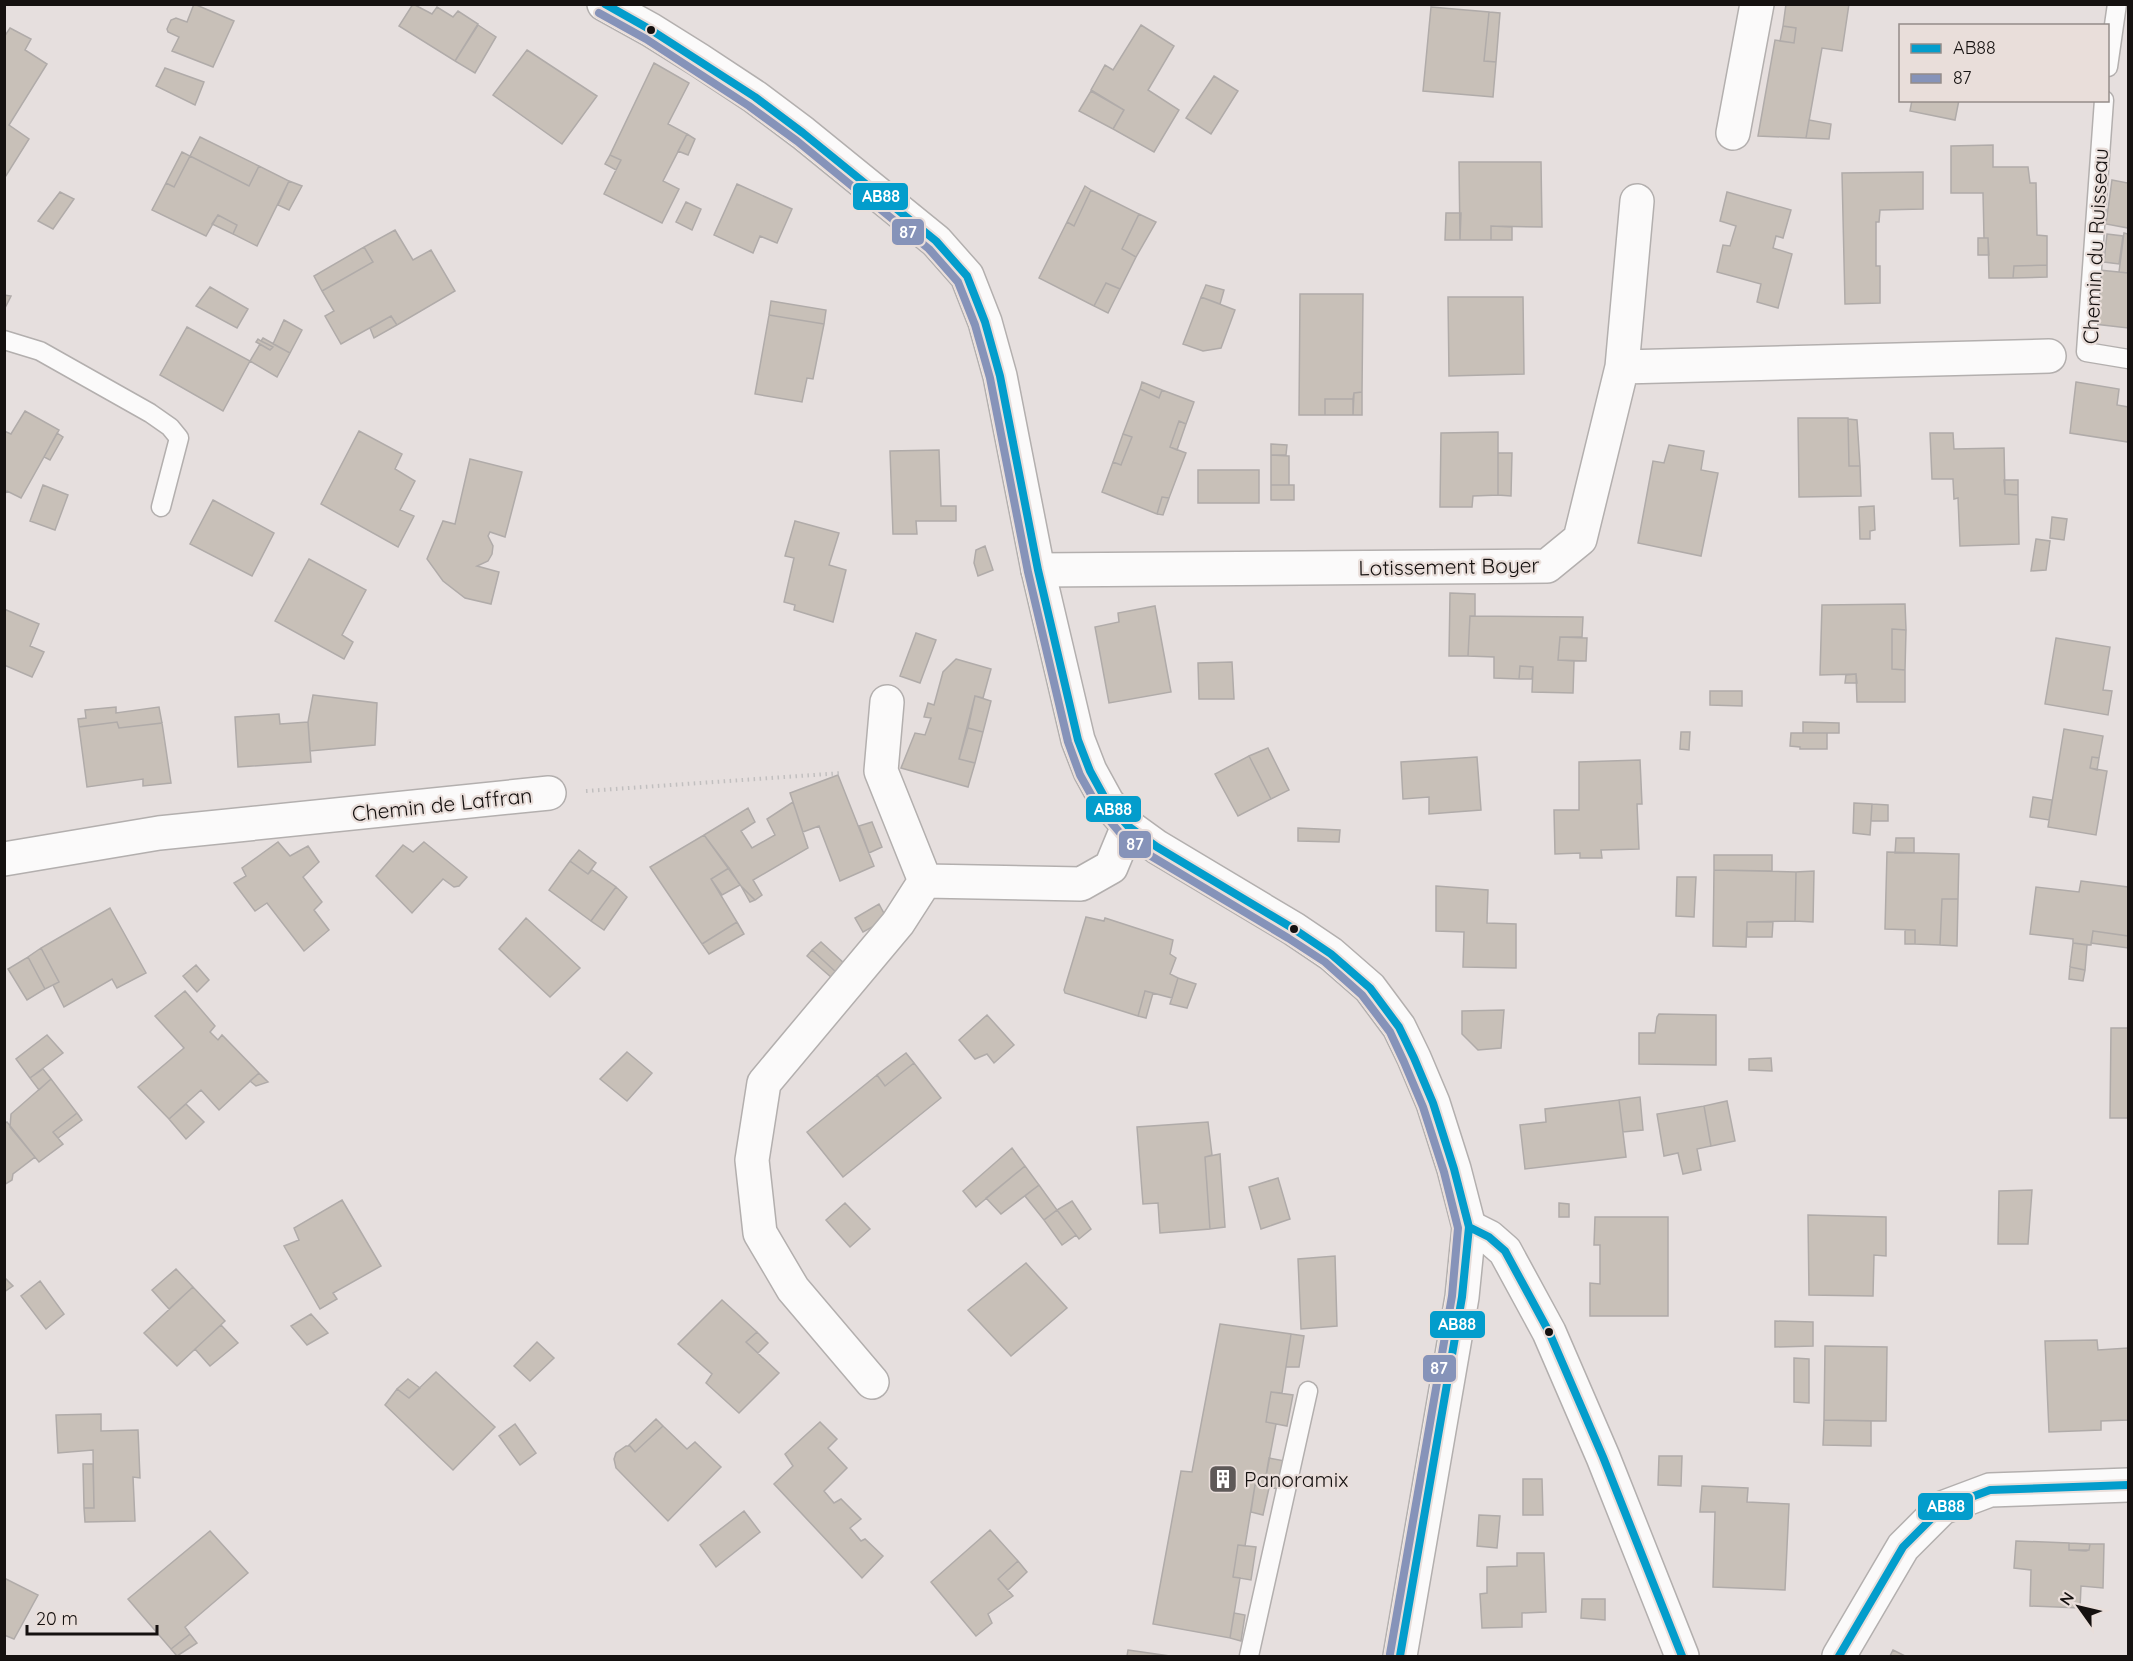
<svg xmlns="http://www.w3.org/2000/svg" width="2133" height="1661" viewBox="0 0 2133 1661" font-family="Quicksand,sans-serif">
<rect width="100%" height="100%" fill="#e6dfde"/>
<path fill="#c8c0b8" stroke="#b0aba9" stroke-width="1.5" d="M194,4L234,21L213,67L172,51L179,37L168,32L167,29L171,20L176,18L187,22Z
M413,4L432,14L437,7L453,17L458,11L478,24L455,61L399,26Z
M1786,4H1849L1842,51L1822,48L1806,138L1758,136L1775,40L1794,43L1796,28L1783,26Z
M1431,7L1489,12L1484,61L1496,62L1493,97L1423,91Z
M1489,12L1500,13L1496,62L1484,61Z
M478,25L496,37L475,73L455,61Z
M1141,25L1174,46L1148,90L1179,110L1154,152L1113,129L1124,110L1091,90L1105,65L1113,70Z
M1783,26L1796,28L1794,43L1780,41Z
M10,28L31,39L25,50L47,64L9,125L29,139L4,179V37Z
M527,50L597,96L562,144L493,95Z
M654,63L689,83L668,124L687,134L663,181L679,189L662,223L604,194L621,160L610,155Z
M165,68L204,82L195,105L156,86Z
M1214,76L1238,91L1211,134L1186,118Z
M1091,91L1124,110L1113,129L1079,111Z
M1912,100H1959L1955,120L1910,111Z
M1809,120L1831,124L1829,139L1806,138Z
M687,134L695,139L688,155L678,151Z
M200,137L259,166L249,186L190,156Z
M1993,145V167H2028L2030,183H2036L2037,235L2047,236V265L2014,266L2013,278H1989L1988,238H1984L1983,193H1951V146Z
M182,152L190,156L174,187L166,183Z
M610,155L621,160L616,170L605,164Z
M190,156L249,186L259,166L289,181L257,246L233,234L237,225L218,215L206,236L152,210L166,183L174,187Z
M1459,162H1541L1542,227L1491,226V240H1460Z
M1923,172V209L1880,210L1879,222H1876V266H1880V303L1845,304L1842,173Z
M2112,180L2128,183V228L2106,224Z
M289,181L302,186L289,210L278,205Z
M737,184L792,209L777,243L760,236L753,253L714,235Z
M1085,186L1091,190L1074,226L1067,222Z
M1091,190L1139,214L1122,249L1136,257L1120,289L1106,283L1094,306L1039,278L1067,222L1074,226Z
M60,192L74,199L53,229L38,221Z
M1727,192L1791,210L1783,238L1776,236L1773,248L1792,254L1778,308L1757,302L1761,284L1717,272L1723,245L1730,246L1736,226L1720,221Z
M686,202L701,209L692,230L676,222Z
M1446,213H1461L1460,240H1445Z
M1139,214L1156,222L1136,257L1122,249Z
M218,215L237,225L233,234L212,224Z
M1491,226L1512,227V240H1491Z
M395,230L413,260L431,250L455,291L397,325L391,316L341,344L325,316L334,311L322,291L373,262L364,247Z
M2124,233L2128,234V273L2119,272Z
M2107,234L2123,236L2119,264L2104,262Z
M1978,238H1988L1989,255H1978Z
M364,247L373,262L322,291L314,276Z
M2047,265V277L2013,278L2014,266Z
M2099,270L2128,273V328L2094,324Z
M1106,283L1120,289L1108,313L1094,306Z
M1206,285L1224,290L1220,304L1201,297Z
M210,287L248,309L237,328L196,306Z
M1300,294H1363L1362,392L1354,393L1353,399H1325V415H1299Z
M4,295L11,296L4,310Z
M1201,297L1235,310L1221,348L1203,351L1183,344Z
M1448,297H1523L1524,374L1449,376Z
M771,301L826,310L824,324L769,315Z
M769,315L824,324L813,379L807,378L802,402L755,394Z
M391,316L397,325L374,338L370,328Z
M284,320L302,330L290,353L273,344Z
M187,327L250,361L223,411L160,375Z
M263,338L290,353L277,377L250,361L260,344L270,350L273,347L261,341Z
M258,339L261,341L273,347L270,350L256,342Z
M1142,382L1162,390L1159,398L1140,389Z
M2076,382L2119,389L2117,405L2128,407V442L2070,433Z
M1140,389L1159,398L1162,390L1194,402L1186,424L1179,421L1170,447L1186,453L1169,498L1162,497L1157,514L1102,492L1113,462L1121,465L1132,437L1123,434Z
M1362,392V415H1353L1354,393Z
M1325,399H1353V415H1325Z
M25,411L59,430L21,498L7,491L4,495V431L11,434Z
M1798,418H1848L1849,466H1860L1861,496L1799,497Z
M1848,419L1857,420L1860,466H1849Z
M1179,421L1186,424L1177,450L1170,447Z
M359,431L402,454L395,469L415,481L400,510L414,516L398,547L321,504Z
M1498,432V495L1473,496L1472,507H1440L1441,433Z
M57,433L63,437L50,460L44,457Z
M1930,433H1953L1954,449L2004,448L2005,494L2018,495L2019,544L1960,546L1958,498L1954,499L1953,479H1932Z
M1123,434L1132,437L1121,465L1113,462Z
M1271,444L1287,445L1286,455H1271Z
M1669,445L1704,451L1701,470L1718,473L1701,556L1638,543L1653,461L1664,463Z
M939,450L941,506H956V521H916L917,534H893L890,451Z
M1498,453H1512L1511,496L1498,495Z
M1271,455L1289,456V485H1271Z
M470,459L522,472L505,537L490,532L488,536L493,546L492,554L488,561L477,566L499,572L491,604L465,598L443,581L427,559L443,521L455,524Z
M1198,470H1259V503H1198Z
M2004,480H2018V495L2005,494Z
M43,485L68,495L55,530L30,521Z
M1271,485H1294V500H1271Z
M1162,497L1169,498L1163,515L1157,514Z
M213,500L274,533L252,576L190,544Z
M1874,506L1875,530L1870,531V539H1860L1859,507Z
M2052,517L2067,519L2064,540L2050,538Z
M795,521L839,533L829,565L846,570L833,622L794,610L795,605L784,602L794,558L785,556Z
M2036,539L2050,541L2046,570L2031,571Z
M985,546L993,570L978,576L974,563L975,556L976,550Z
M309,559L366,590L342,635L353,642L344,659L275,621Z
M1450,593L1475,594V616H1470L1468,656H1449Z
M1905,604L1906,630L1892,629V669L1905,670V702H1857L1856,674L1820,675L1822,605Z
M1155,606L1171,692L1109,703L1095,627L1119,622L1118,613Z
M4,609L39,624L30,646L44,652L32,677L4,665Z
M1470,616L1583,617L1582,637H1560L1558,660L1574,661L1573,693L1532,692L1533,667L1520,666L1519,679L1494,678V657L1468,656Z
M1892,629L1906,630L1905,670L1892,669Z
M916,633L936,640L920,683L900,676Z
M1560,637L1587,638L1586,661L1558,660Z
M2056,638L2110,647L2103,690L2112,691L2108,715L2045,704Z
M956,659L991,669L983,698L975,696L959,759L975,763L968,787L901,768L915,733L925,735L931,718L924,717L928,703L934,705L943,672Z
M1232,662L1234,699H1199L1198,663Z
M1520,666L1533,667L1532,679H1519Z
M1856,674L1857,683H1845L1846,675Z
M1710,691H1742V706L1710,705Z
M313,695L377,703L375,745L310,751L308,722Z
M975,696L991,701L983,732L968,728Z
M116,707V713L159,707L162,723L119,728L117,722L79,727L78,719L86,718L85,710Z
M279,714L280,724L308,722L311,762L238,767L235,717Z
M117,722L119,728L162,723L171,783L143,786V779L87,787L79,727Z
M1803,722L1839,723V733H1803Z
M968,728L983,732L975,763L959,759Z
M2064,729L2103,736L2099,758L2092,757L2090,768L2107,771L2096,835L2048,827Z
M1681,732H1690L1689,750L1680,749Z
M1791,733H1827V749H1800V747L1790,746Z
M1268,748L1289,790L1271,799L1249,756Z
M1249,756L1271,799L1238,816L1215,774Z
M1477,757L1481,810L1429,814V797L1403,799L1401,762Z
M2092,757L2099,758L2097,770L2090,768Z
M1640,760L1642,804H1637L1639,849L1601,850L1602,858H1580V853L1555,854L1554,810H1579V762Z
M838,775L874,866L840,881L819,826L803,832L790,793Z
M2033,797L2052,800L2049,820L2030,817Z
M793,802L808,848L753,880L762,895L755,900L741,886L704,835L748,808L755,822L741,831L752,848L775,835L767,819Z
M1854,803L1872,804L1870,835L1853,833Z
M1872,804L1888,805V821H1871Z
M872,822L882,847L869,853L859,826Z
M1298,828L1340,830L1339,842L1298,841Z
M704,835L729,868L711,879L737,922L702,944L650,867Z
M1896,838H1914V853H1895Z
M278,842L290,856L308,846L319,862L303,877L322,902L314,910L329,930L304,951L267,903L255,911L234,883L246,876L242,868Z
M424,842L467,877L459,886L454,887L443,879L412,913L376,876L403,845L413,852Z
M579,850L596,863L588,874L570,861Z
M1887,852L1959,854L1958,899H1942L1940,945L1915,944V930L1885,929Z
M1714,855H1772V871L1714,870Z
M570,861L588,874L592,870L616,887L591,921L549,890Z
M729,868L740,885L722,895L711,879Z
M1714,870L1796,872L1795,921L1747,922L1746,947L1713,946Z
M1814,871L1813,922L1795,921L1796,872Z
M1677,877H1696L1694,917L1676,916Z
M2081,881L2128,887V936L2093,931L2091,945L2073,943V939L2030,934L2036,887L2079,892Z
M741,886L755,900L750,902Z
M1436,886L1488,890L1487,923L1516,924V968L1463,967L1464,932L1436,931Z
M616,887L627,897L604,930L591,921Z
M1942,899H1958L1957,946L1940,945Z
M879,904L887,919L863,932L855,918Z
M110,908L146,973L117,988L112,979L64,1007L53,985L59,982L41,948Z
M1086,917L1104,921L1105,918L1173,940L1170,954L1176,958L1170,974L1178,978L1172,998L1145,991L1138,1016L1065,993L1064,990Z
M526,918L580,968L550,997L499,949Z
M737,922L744,934L709,954L702,944Z
M1747,922H1773L1772,937H1747Z
M1905,930H1915V944H1905Z
M2093,931L2128,936V948L2091,943Z
M821,942L846,965L837,973L812,950Z
M2073,943L2087,945L2085,970L2070,967Z
M41,948L59,982L45,989L28,957Z
M812,950L837,973L832,978L807,956Z
M28,957L45,989L27,1000L8,969Z
M196,965L209,980L197,992L183,976Z
M2070,967L2085,970L2083,981L2069,979Z
M1178,978L1196,984L1187,1008L1170,1004Z
M185,991L215,1026L210,1032L218,1040L222,1035L259,1073L219,1110L201,1090L169,1119L138,1087L184,1048L155,1016Z
M1145,991L1153,993L1146,1018L1138,1016Z
M1504,1010L1501,1048L1478,1050L1462,1034V1011Z
M1659,1014L1716,1015V1065L1639,1064V1033H1655L1657,1017Z
M987,1015L1014,1045L994,1063L987,1054L975,1059L959,1040Z
M2111,1028H2128V1118H2110Z
M47,1035L63,1053L30,1078L16,1059Z
M627,1052L652,1073L627,1101L600,1079Z
M906,1053L914,1063L885,1086L877,1075Z
M1771,1058L1772,1071L1749,1070V1059Z
M914,1063L941,1098L843,1177L807,1132L877,1075L885,1086Z
M43,1069L51,1079L39,1090L30,1078Z
M259,1073L268,1082L256,1086L250,1081Z
M51,1079L77,1113L53,1132L63,1144L39,1162L10,1127L11,1114Z
M1640,1097L1643,1130L1623,1132L1619,1100Z
M1619,1100L1626,1157L1525,1169L1520,1125L1546,1122L1545,1109Z
M1727,1101L1735,1141L1711,1146L1704,1106Z
M186,1104L204,1122L186,1139L169,1119Z
M1704,1106L1711,1146L1697,1149L1701,1170L1683,1174L1678,1153L1664,1156L1657,1114Z
M77,1113L82,1120L58,1138L53,1132Z
M7,1122L35,1157L13,1174L12,1180L4,1185V1124Z
M1208,1122L1212,1155L1205,1157L1210,1229L1160,1233L1158,1203L1143,1204L1137,1127Z
M1012,1148L1025,1166L976,1207L963,1191Z
M1220,1154L1225,1227L1210,1229L1205,1157Z
M1025,1166L1039,1185L1001,1214L986,1198Z
M1278,1178L1290,1219L1261,1229L1249,1187Z
M1039,1185L1057,1210L1044,1220L1025,1196Z
M2032,1190L2028,1244H1998L1999,1191Z
M342,1200L381,1266L333,1293L337,1299L320,1309L284,1246L299,1240L294,1228Z
M1072,1201L1091,1229L1079,1239L1057,1210Z
M845,1203L870,1229L850,1247L826,1220Z
M1559,1203L1569,1204V1217H1559Z
M1057,1210L1076,1235L1062,1245L1044,1220Z
M1808,1215L1886,1217V1256L1874,1255L1873,1296L1809,1295Z
M1595,1217H1668V1316H1590V1283L1600,1284V1245H1594Z
M1335,1256L1337,1326L1301,1329L1298,1259Z
M1026,1263L1067,1308L1011,1356L968,1310Z
M176,1269L193,1287L169,1309L152,1290Z
M4,1277L13,1286L4,1292Z
M40,1281L64,1314L46,1329L21,1296Z
M193,1287L225,1321L177,1366L144,1333Z
M722,1300L757,1332L746,1342L779,1373L739,1413L706,1383L712,1374L678,1344Z
M311,1314L328,1333L307,1345L291,1326Z
M1775,1321L1813,1322V1346L1775,1347Z
M1220,1324L1291,1334L1282,1393L1271,1392L1266,1422L1276,1424L1264,1487L1255,1485L1245,1546L1238,1545L1233,1577L1240,1578L1230,1638L1153,1624L1181,1471L1192,1472Z
M221,1325L238,1343L210,1366L195,1349Z
M757,1332L768,1343L758,1353L746,1342Z
M1291,1334L1304,1336L1299,1367H1286Z
M2097,1340L2098,1350L2128,1348V1420L2101,1421V1430L2049,1432L2045,1341Z
M537,1342L554,1358L530,1381L514,1366Z
M1825,1346L1887,1347L1886,1421L1824,1420Z
M1794,1358L1809,1359V1403L1794,1402Z
M436,1372L495,1427L453,1470L385,1405L397,1389L409,1398Z
M408,1379L420,1388L409,1398L397,1389Z
M1271,1392L1293,1395L1287,1426L1266,1422Z
M101,1414V1431L138,1430L140,1478L133,1477L135,1521L85,1522L84,1508H94L93,1450L58,1453L56,1415Z
M656,1419L663,1426L635,1452L629,1445Z
M1824,1420L1871,1421V1446L1823,1445Z
M820,1422L837,1439L828,1448L847,1468L824,1491L834,1503L841,1499L861,1519L850,1528L861,1541L865,1539L883,1556L862,1578L774,1484L793,1466L785,1454Z
M515,1424L536,1453L520,1465L499,1436Z
M663,1426L687,1449L695,1442L721,1467L668,1521L616,1468L614,1459L616,1453L626,1446H630L635,1452Z
M1659,1456H1682L1681,1486L1658,1485Z
M1269,1458L1285,1461L1281,1489L1264,1487Z
M83,1464H93L94,1508H84Z
M1523,1479H1542L1543,1515H1523Z
M1255,1485L1269,1488L1263,1515L1251,1512Z
M1702,1486L1748,1488L1747,1502L1789,1504L1785,1590L1713,1587L1715,1512H1700Z
M744,1511L760,1532L716,1567L700,1545Z
M1479,1515L1500,1516L1497,1548L1477,1546Z
M990,1530L1018,1561L998,1579L1013,1596L988,1614L992,1623L976,1636L931,1582Z
M210,1531L248,1573L185,1627L190,1634L171,1649L128,1599Z
M2016,1541L2069,1543V1550L2086,1551L2089,1550L2090,1544H2104L2103,1588L2081,1586L2080,1608L2030,1606L2031,1570L2014,1568Z
M2069,1543L2090,1544L2089,1550H2069Z
M1238,1545L1256,1547L1251,1580L1233,1577Z
M1517,1553H1544L1546,1612L1522,1613V1627L1482,1628L1480,1594L1487,1593V1567L1517,1566Z
M1018,1561L1027,1572L1008,1590L998,1579Z
M4,1578L38,1595L14,1639L4,1635Z
M1582,1599H1605V1620L1581,1618Z
M1234,1613L1245,1615L1241,1641L1230,1638Z
M190,1634L197,1643L177,1656L171,1649Z
M1128,1650L1170,1656H1127Z
M1893,1650L1905,1656H1890Z"/>
<g fill="none" stroke-linecap="round" stroke-linejoin="round">
<g stroke="#b3afae" stroke-width="21">
<path id="lane" d="M2108,67L2117,4
M2104,100L2086,352L2128,359
M4,340L40,351L150,413L170,427L179,438L161,507
M1249,1656L1308,1391"/>
</g>
<g stroke="#b3afae" stroke-width="36">
<path id="street" d="M1733,133L1757,4
M1622,367L2049,356
M1038,570L1547,566L1580,539L1622,367L1637,201
M887,702L881,771L925,881L1081,884L1111,867L1128,826
M4,859L159,833L549,793
M1469,1227L1489,1237L1505,1251L1549,1332L1603,1457L1682,1656
M872,1382L793,1289L760,1233L752,1160L764,1083L898,923L925,881
M1839,1656L1903,1547L1942,1508L1990,1490L2128,1485"/>
</g>
<g stroke="#b3afae" stroke-width="36">
<path id="secondary" d="M604,4L651,30L699,60L755,97L803,133L936,241L967,276L985,322L1000,376L1038,570L1078,740L1090,771L1107,802L1128,826L1157,847L1294,929L1331,954L1370,988L1399,1027L1414,1058L1433,1103L1454,1169L1469,1227L1462,1297L1400,1656"/>
</g>
<path stroke="#c1bfbf" stroke-width="4" stroke-dasharray="1.5 4.5" stroke-linecap="butt" d="M586,791L842,773"/>
<use href="#lane" stroke="#fbfafa" stroke-width="18"/>
<use href="#street" stroke="#fbfafa" stroke-width="33"/>
<use href="#secondary" stroke="#fbfafa" stroke-width="33"/>
<g stroke="#e9deda" stroke-width="12">
<path id="bus-1" d="M605,4L651,30L755,97L803,133L936,241L967,276L985,322L1000,376L1038,570L1078,740L1090,771L1107,802L1128,826L1157,847L1294,929L1331,954L1370,988L1399,1027L1414,1058L1433,1103L1454,1169L1469,1227L1462,1297L1400,1656
M1469,1227L1489,1237L1505,1251L1549,1332L1603,1457L1682,1656
M1839,1656L1903,1547L1942,1508L1990,1490L2128,1485"/>
</g>
<g stroke="#e9deda" stroke-width="12">
<path id="bus-2" d="M599,13L646,39L749,106L797,141L929,249L958,282L975,325L990,378L1028,572L1068,742L1080,775L1098,807L1121,834L1151,856L1288,938L1325,962L1362,995L1390,1032L1404,1062L1423,1107L1444,1172L1458,1228L1452,1296L1390,1654"/>
</g>
<use href="#bus-1" stroke="#039dcc" stroke-width="8"/>
<use href="#bus-2" stroke="#8693b9" stroke-width="8"/>
</g>
<defs>
<g id="building-square" transform="scale(1.5)"><rect x="-9" y="-9" width="18" height="18" rx="4" fill="#5e5958" stroke="#e9deda"/><path d="M-4-6H4V6H1V3H-1V6H-4ZM-2.5-4.3h1.7v1.8h-1.7ZM.8-4.3h1.7v1.8H.8ZM-2.5-1h1.7V.8h-1.7ZM.8-1h1.7V.8H.8Z" fill="#fff"/></g>
</defs>
<g fill-rule="evenodd">
<use href="#building-square" x="1223" y="1479"/>
</g>
<g fill="#151110" stroke="#e9deda" stroke-width="2">
<circle cx="651" cy="30" r="5"/>
<circle cx="1294" cy="929" r="5"/>
<circle cx="1549" cy="1332" r="5"/>
</g>
<g text-anchor="middle" dominant-baseline="central" stroke-width="4.5" stroke-linejoin="round" paint-order="stroke">
<g font-size="21" fill="#151110" stroke="#e9deda">
<text transform="translate(2095 246) rotate(-87)">Chemin du Ruisseau</text>
<text transform="translate(1449 566) rotate(-1)">Lotissement Boyer</text>
<text transform="translate(442 804) rotate(-6)">Chemin de Laffran</text>
</g>
<g font-size="21" fill="#151110" stroke="#e9deda" text-anchor="start">
<text x="1244" y="1479">Panoramix</text>
</g>
</g>
<g stroke="#e9deda" stroke-width="2">
<rect x="852" y="182" width="57" height="29" rx="6" fill="#039dcc"/>
<rect x="891" y="218" width="34" height="28" rx="6" fill="#8693b9"/>
<rect x="1085" y="795" width="57" height="28" rx="6" fill="#039dcc"/>
<rect x="1118" y="830" width="34" height="29" rx="6" fill="#8693b9"/>
<rect x="1429" y="1310" width="57" height="29" rx="6" fill="#039dcc"/>
<rect x="1422" y="1354" width="35" height="29" rx="6" fill="#8693b9"/>
<rect x="1917" y="1492" width="57" height="29" rx="6" fill="#039dcc"/>
</g>
<g font-size="16" text-anchor="middle" font-weight="bold" fill="#fff">
<text x="881" y="202">AB88</text>
<text x="908" y="238">87</text>
<text x="1113" y="815">AB88</text>
<text x="1135" y="850">87</text>
<text x="1457" y="1330">AB88</text>
<text x="1439" y="1374">87</text>
<text x="1946" y="1512">AB88</text>
</g>
<rect width="2133" height="1661" fill="none" stroke="#151110" stroke-width="12"/>
<rect x="1899" y="24" width="210" height="78" fill="#e9deda" stroke="#948c89" stroke-width="1.5"/>
<rect x="1911" y="44" width="30" height="9" fill="#039dcc" stroke="#948c89" stroke-width="1.5"/>
<text x="1953" y="54" font-size="18" fill="#151110">AB88</text>
<rect x="1911" y="74" width="30" height="9" fill="#8693b9" stroke="#948c89" stroke-width="1.5"/>
<text x="1953" y="84" font-size="18" fill="#151110">87</text>
<g transform="translate(2079 1607) rotate(304)" stroke="#e9deda" stroke-width="4.5" paint-order="stroke">
<path d="M0-4.5L10 22L0 15L-10 22Z" fill="#151110"/>
<text y="-9" font-size="16" font-weight="bold" text-anchor="middle" fill="#151110">N</text>
</g>
<path d="M27 1625v9h130v-9" fill="none" stroke="#151110" stroke-width="3"/>
<text x="36" y="1625" font-size="18" fill="#151110" stroke="#e9deda" stroke-width="4.5" paint-order="stroke">20 m</text>
</svg>
